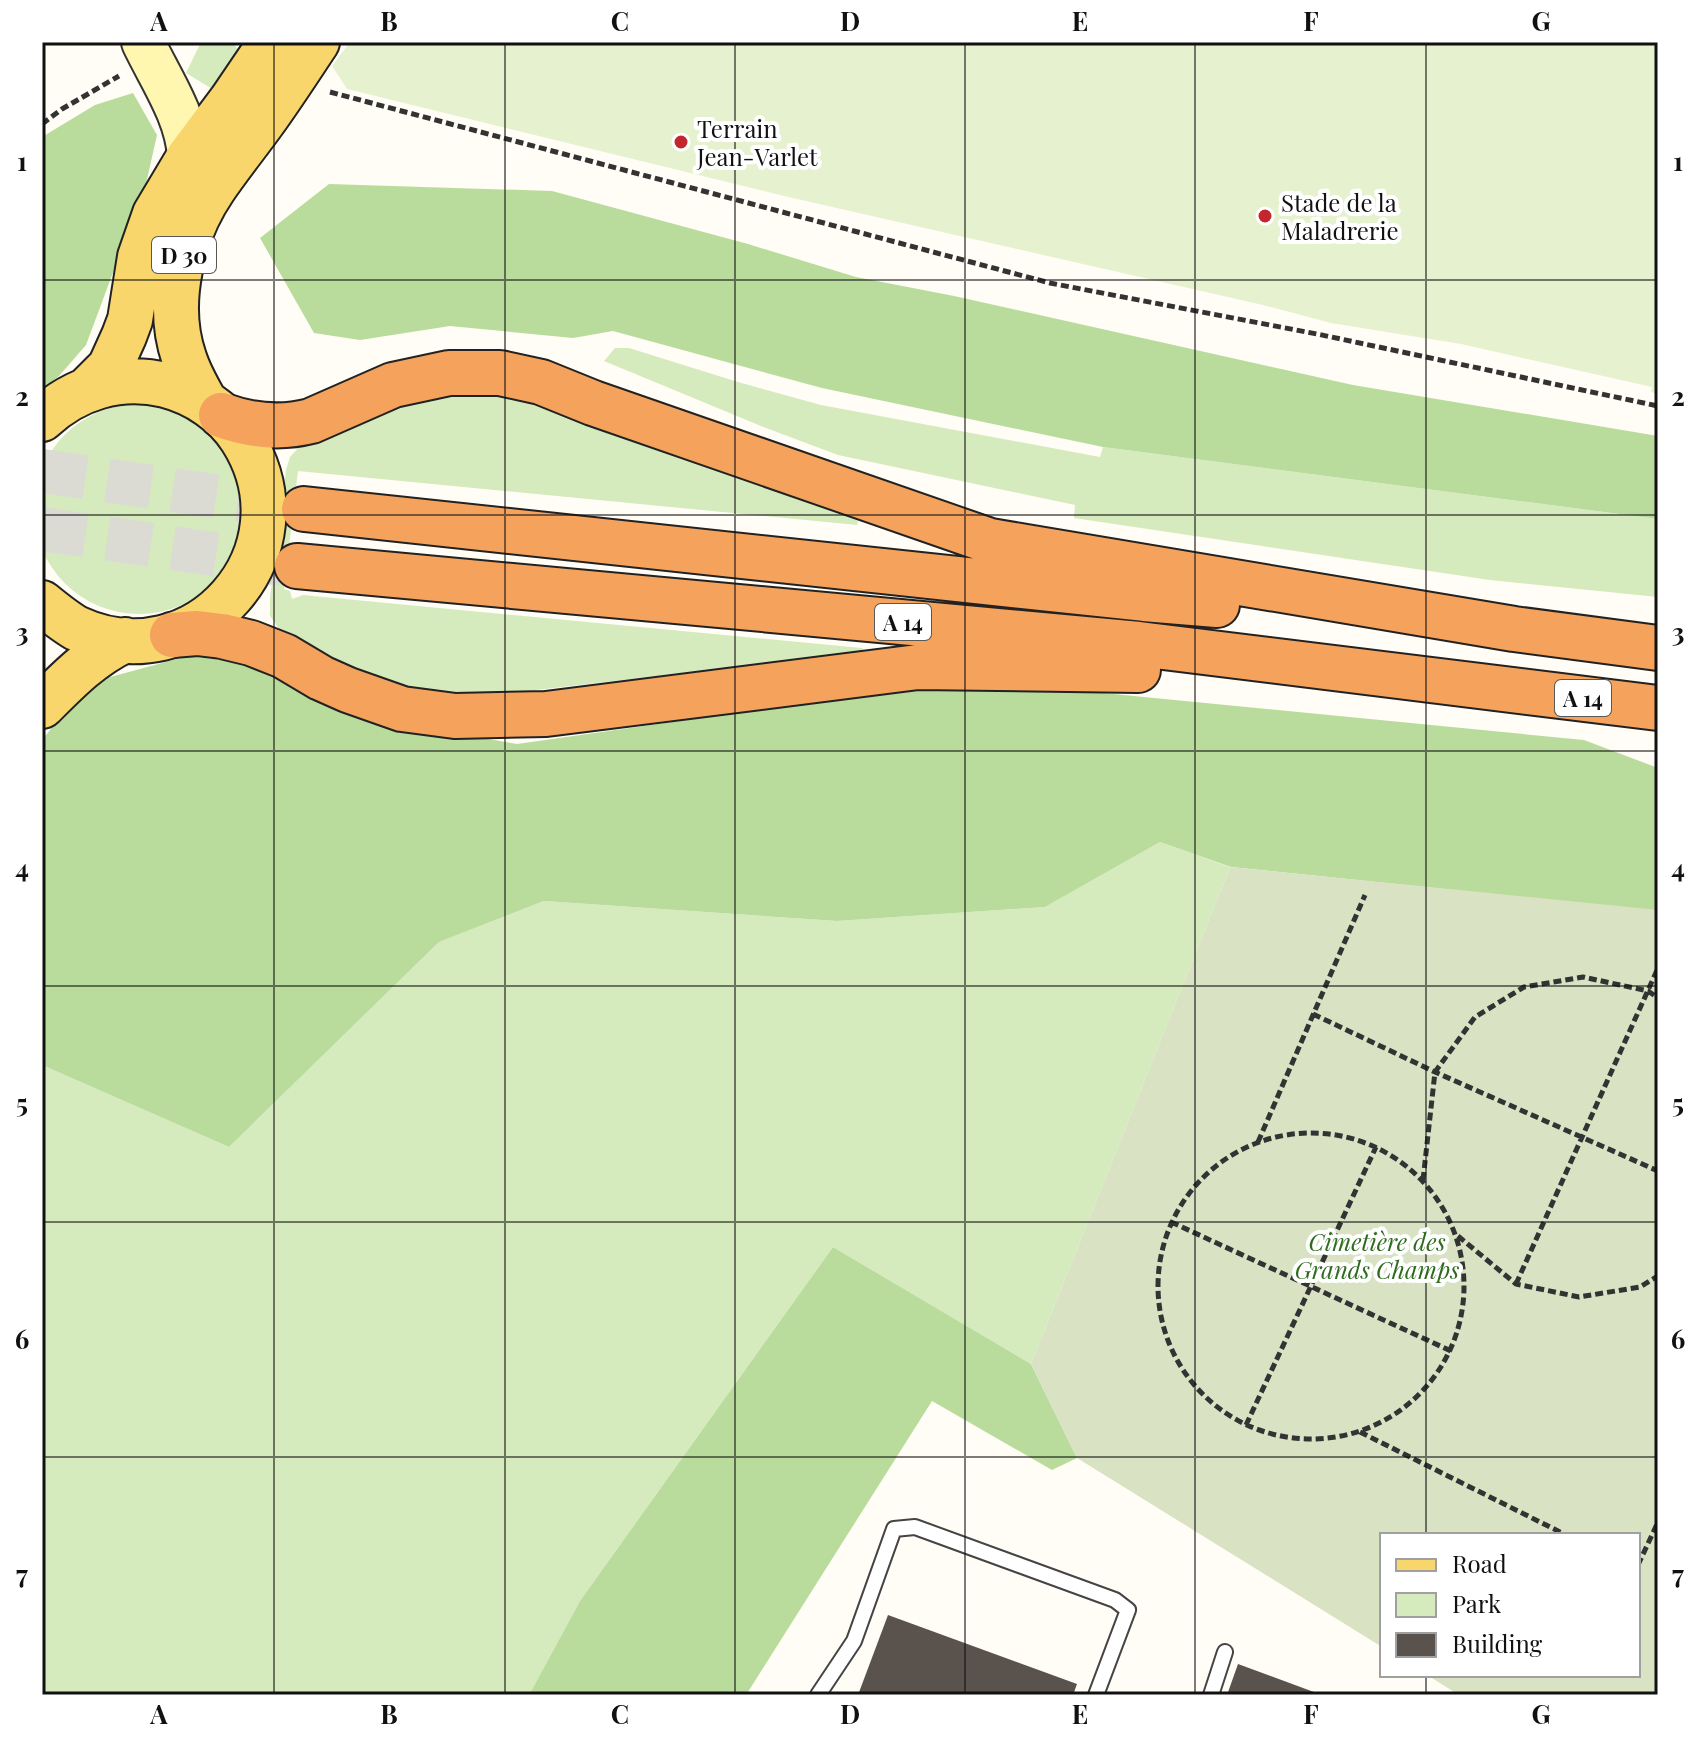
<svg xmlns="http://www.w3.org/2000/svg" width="1700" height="1737" viewBox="0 0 1700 1737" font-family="'Playfair Display',serif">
<rect width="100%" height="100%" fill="#fffdf5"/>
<path fill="#d5ebbd" d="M201,42H232L242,54L214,90L186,73Z
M615,348H629L738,382L821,405L1100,457L1103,447L1658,519V597L1490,580L1074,518L1075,505L838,455L766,428L604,361Z
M506,393L825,505L858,521L857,525L298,471L284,589L290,591L292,599L303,595L862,648L866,652L502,694L423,695L353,675L284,636L270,616V597L286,470L290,457L301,445L431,394Z
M34 509a105 105 0 1 1 210 0a105 105 0 1 1-210 0Z
M1160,842L1230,867L1031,1364L833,1247L580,1601L529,1695H42V1065L229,1147L439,942L544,901L837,921L1045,907Z"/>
<path fill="#b9dc9c" d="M133,93L157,135L146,184L86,345L59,376L42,390V137L95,105Z
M329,184L552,191L748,244L856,277L954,296L1353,385L1658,436V519L1103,447L822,388L613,331L573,338L450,326L360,340L314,333L260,238Z
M188,656L258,664L412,726L517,744L969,680L1584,740L1658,768V911L1231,867L1160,842L1045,907L837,921L544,901L439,942L229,1147L42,1065V740L88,683Z
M833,1247L1031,1364L1077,1458L1052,1470L932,1401L746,1695H529L580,1601Z"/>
<path fill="#d9e3c4" d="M1230,867L1658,910V1695H1459L1427,1675H1638V1535H1382V1647L1077,1458L1031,1364Z"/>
<path fill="#e6f2cf" d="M350,42H1658V394L1651,392L1652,387L1461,344L1331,323L1263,305L784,196L347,89L332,66Z"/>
<path fill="#5a524d" d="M888,1615L1077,1684L1073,1695H858Z
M1238,1664L1322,1695H1227Z"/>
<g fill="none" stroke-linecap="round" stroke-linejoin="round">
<path stroke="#dbdad3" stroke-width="44" stroke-dasharray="44 22" stroke-linecap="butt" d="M42,471L297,508
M42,529L289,565"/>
<g stroke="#444" stroke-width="18">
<path id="lane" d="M818,1695L854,1641L894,1529L915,1527L1115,1600L1128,1610L1096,1695
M1211,1695L1225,1652"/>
</g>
<g stroke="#333" stroke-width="46">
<path id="secondary" d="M143,42C160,78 187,116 189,157"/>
</g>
<g stroke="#222" stroke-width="48">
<path id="primary" d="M87,390L110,367L124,336L130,320L140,257L155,214L189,157L231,101L271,42
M205,402C197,388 189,374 184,358C165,303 182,235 214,188C229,166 246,145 262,123C281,97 299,69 317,42
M42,419C75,388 120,374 165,385C196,393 225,412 242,439C313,551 196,684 76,628C64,621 53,612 42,603
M42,706C68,680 91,656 125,640"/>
</g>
<g stroke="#222" stroke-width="48">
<path id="highway" d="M221,415C251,426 280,429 311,421L393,385L449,373H500L541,382L593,403L990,541L1514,629L1658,648
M304,509L1144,599L1217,605
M297,566L1139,644L1658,708
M172,635L197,633L222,636L251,643L284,656L321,678L348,690L402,709L455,716L546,714L918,667L1138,670"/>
</g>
<path stroke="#333" stroke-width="5" stroke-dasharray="8 4" stroke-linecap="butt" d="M330,92L1050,283L1317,334L1658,406
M42,124L62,109L119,76
M1313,1014L1435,1072L1658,1171
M1158 1286a153 153 0 1 1 306 0a153 153 0 1 1-306 0Z
M1258,1142L1365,895
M1423,1180L1435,1072L1475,1017L1524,987L1583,977L1648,991L1658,998
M1171,1222L1451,1351
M1458,1236L1516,1284L1579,1297L1640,1287L1658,1276
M1516,1284L1658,968
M1246,1425L1376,1147
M1360,1432L1566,1535
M1638,1565L1658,1522"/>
<use href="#lane" stroke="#fff" stroke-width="14"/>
<use href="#secondary" stroke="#fff6b0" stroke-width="42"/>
<use href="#primary" stroke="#f9d66b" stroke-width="44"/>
<use href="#highway" stroke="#f5a25d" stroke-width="44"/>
</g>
<path fill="none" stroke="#111" stroke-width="2" stroke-opacity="0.55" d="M274,42V1695M505,42V1695M735,42V1695M965,42V1695M1195,42V1695M1426,42V1535M42,280H1658M42,515H1658M42,751H1658M42,986H1658M42,1222H1658M42,1457H1658M1426,1675V1695"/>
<g fill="#c4262e" stroke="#fff" stroke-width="3">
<circle cx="681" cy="142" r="8"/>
<circle cx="1265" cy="216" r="8"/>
</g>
<g text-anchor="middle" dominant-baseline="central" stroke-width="8" stroke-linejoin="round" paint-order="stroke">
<g fill="#fff" stroke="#585858" stroke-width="2">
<rect x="152" y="237" width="64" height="36" rx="6"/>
<rect x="875" y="604" width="56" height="36" rx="6"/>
<rect x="1555" y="680" width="56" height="36" rx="6"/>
</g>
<g font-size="22" font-weight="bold" fill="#111">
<text x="184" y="255">D 30</text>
<text x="903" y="622">A 14</text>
<text x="1583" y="698">A 14</text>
</g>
<g font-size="24" fill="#111" stroke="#fff" text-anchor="start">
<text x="697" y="128">Terrain<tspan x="697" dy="28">Jean-Varlet</tspan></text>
<text x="1281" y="202">Stade de la<tspan x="1281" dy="28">Maladrerie</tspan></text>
</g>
<g font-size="24" font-style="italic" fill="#2f6b1f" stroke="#fff">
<text x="1377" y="1241">Cimetière des<tspan x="1377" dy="28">Grands Champs</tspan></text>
</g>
</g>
<rect width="1700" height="1737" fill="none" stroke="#ffffff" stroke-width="88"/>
<rect x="1380" y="1533" width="260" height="144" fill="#ffffff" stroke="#a0a0a0" stroke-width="2"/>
<rect x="1396" y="1559" width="40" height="12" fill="#f9d66b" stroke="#a0a0a0" stroke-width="2"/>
<text x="1452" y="1573" font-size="24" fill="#111111">Road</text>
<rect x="1396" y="1593" width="40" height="24" fill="#d5ebbd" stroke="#a0a0a0" stroke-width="2"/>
<text x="1452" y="1613" font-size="24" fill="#111111">Park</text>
<rect x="1396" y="1633" width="40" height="24" fill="#5a524d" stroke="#a0a0a0" stroke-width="2"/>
<text x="1452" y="1653" font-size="24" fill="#111111">Building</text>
<rect x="44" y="44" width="1612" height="1649" fill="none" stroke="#111" stroke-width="3"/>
<g font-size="26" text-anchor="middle" font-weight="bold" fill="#111">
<text x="159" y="31">A</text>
<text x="389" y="31">B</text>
<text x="620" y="31">C</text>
<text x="850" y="31">D</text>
<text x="1080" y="31">E</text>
<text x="1311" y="31">F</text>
<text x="1541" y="31">G</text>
<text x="22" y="171">1</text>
<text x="1678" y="171">1</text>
<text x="22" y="406">2</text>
<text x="1678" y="406">2</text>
<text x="22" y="642">3</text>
<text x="1678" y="642">3</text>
<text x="22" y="878">4</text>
<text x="1678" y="878">4</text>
<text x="22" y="1113">5</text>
<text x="1678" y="1113">5</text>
<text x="22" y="1349">6</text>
<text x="1678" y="1349">6</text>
<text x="22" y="1584">7</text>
<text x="1678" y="1584">7</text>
<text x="159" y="1724">A</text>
<text x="389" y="1724">B</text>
<text x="620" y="1724">C</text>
<text x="850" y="1724">D</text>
<text x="1080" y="1724">E</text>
<text x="1311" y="1724">F</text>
<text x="1541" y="1724">G</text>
</g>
</svg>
